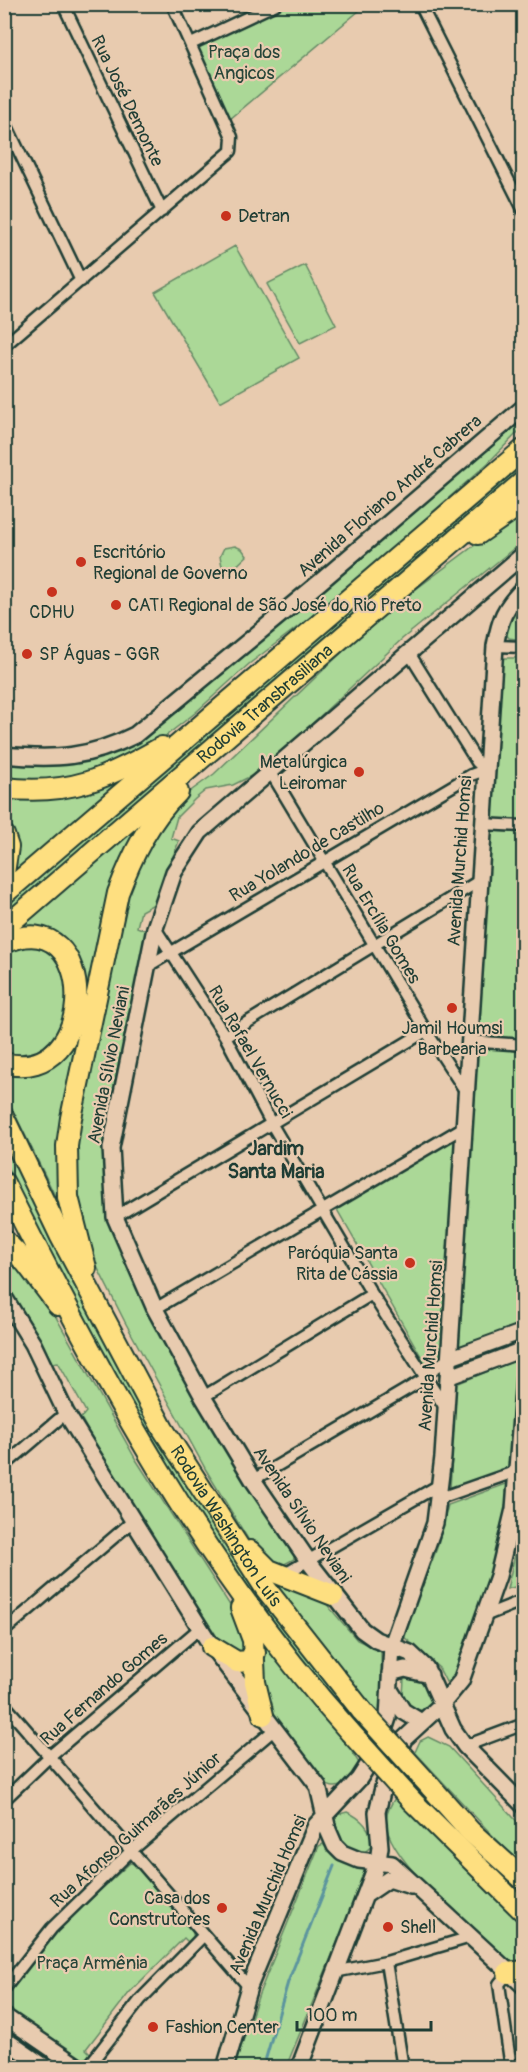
<svg xmlns="http://www.w3.org/2000/svg" width="528" height="2072" viewBox="0 0 528 2072" font-family="Pangolin,sans-serif">
<rect width="100%" height="100%" fill="#e8cbaf"/>
<filter id="ink" filterUnits="userSpaceOnUse"><feTurbulence type="fractalNoise" baseFrequency=".0167" numOctaves="2"/><feDisplacementMap in="SourceGraphic" scale="12" xChannelSelector="R" yChannelSelector="G"/><feConvolveMatrix kernelMatrix="1 2 1 2 8 2 1 2 1" color-interpolation-filters="sRGB"/></filter>
<g filter="url(#ink)">
<path fill="#abd897" stroke="#658a66" stroke-width="1.5" d="M285,5H366L230,119L196,46Z
M235,246L299,358L220,402L155,292Z
M305,265L336,325L300,343L267,284Z
M523,415V427L488,463L342,593L249,664L195,713L145,752L66,781L5,780L4,759L113,751Z
M523,458V473L5,920L4,901Z
M523,509V541L402,639L281,753L251,776L233,785L206,790L195,799L177,817L171,838L179,841L154,904L141,911L137,927L147,931L112,1104L106,1149L111,1217L294,1552V1559L281,1566L272,1564L251,1544L206,1470L125,1322L84,1241L78,1217L76,1133L120,913L139,860L181,798L214,774L380,616Z
M235,546L242,549L247,556L231,571L222,566L220,556L224,548Z
M523,597V640L509,638L505,633L508,620Z
M502,658H523V821L495,819L491,814L500,666Z
M135,772L10,877L15,849L5,818V791Z
M151,814L120,873L65,1216L5,1094V1070L59,1057L77,964L13,931Z
M493,831L523,833V1040L481,1037L477,1028L489,836Z
M24,944C64,953 72,966 66,1006C65,1016 63,1029 57,1037C51,1045 40,1052 32,1058L5,1056L4,952Z
M480,1048L523,1051L524,1269L520,1325L459,1347L475,1053Z
M5,1133L75,1278L359,1719L352,1727L317,1686L158,1459L42,1240L5,1162Z
M457,1136L443,1354L436,1361L425,1363L335,1206Z
M4,1245L43,1294L135,1458L242,1624L247,1656L223,1646L118,1484L81,1418L86,1412L58,1362L52,1363L18,1304L5,1286Z
M519,1359L513,1468L450,1490L456,1384Z
M509,1483L512,1488L503,1539L454,1679L446,1682L439,1668L403,1636L437,1548L448,1505Z
M523,1521V1585L507,1589Z
M264,1575L324,1601L357,1640L381,1651L382,1720Z
M262,1641L352,1748V1752L359,1763C353,1777 340,1795 324,1783L269,1709L261,1673Z
M412,1676L424,1680L434,1701L426,1710C416,1712 409,1704 403,1697L404,1679Z
M428,1737L449,1747L523,1828V1865L494,1837L415,1752L420,1741Z
M395,1798L523,1923V1966L510,1962C481,1936 382,1858 386,1819C387,1811 391,1804 395,1798Z
M347,1812C361,1818 372,1829 372,1845C353,1870 336,1836 333,1819L336,1815Z
M323,1844L333,1856L367,1870L286,2067L234,2068L259,1994L319,1846Z
M130,1863L135,1864L192,1929L194,1939L190,1944L184,1938L129,1993L86,2049L91,2054L82,2061L5,2011L4,2000L56,1931Z"/>
<g fill="none" stroke-linecap="round" stroke-linejoin="round">
<path stroke="#5c959e" stroke-width="3" d="M263,2068L288,1982L334,1866"/>
<g stroke="#1f3d34" stroke-width="15">
<path id="minor" d="M63,4L162,211
M420,4L524,211
M191,44L276,4
M4,120L81,281
M4,346L231,151L232,137L172,4
M495,646L524,647
M270,771L426,1031L466,1092
M482,824L524,826
M155,928L225,1036L271,1123L372,1294L446,1409
M148,966L471,775L485,770L477,762L409,653
M225,1036L479,881
M469,1041L524,1045
M115,1217L426,1031
M155,1309L464,1127
M203,1397L372,1294
M4,1466L66,1413
M253,1480L426,1378L429,1372L450,1358
M440,1498L520,1470
M283,1575L441,1484
M484,1616L524,1600
M4,1631L133,1521
M4,1704L249,1987
M465,1746L524,1724
M4,1800L50,1756L200,1628
M386,1962L403,2068
M334,1972L386,1962L471,1937
M508,1973L499,1984L511,2068
M4,1989L52,1928L131,1851L275,1729
M87,2068L141,1999L203,1936"/>
</g>
<g stroke="#1f3d34" stroke-width="18">
<path id="tertiary" d="M450,1358L524,1331
M449,1377L524,1349"/>
</g>
<g stroke="#1f3d34" stroke-width="20">
<path id="secondary" d="M524,554L200,832L174,872L155,928L111,1148L115,1217L155,1309L203,1397L253,1480L309,1562L362,1630L376,1640L410,1653L426,1668L453,1729L465,1746L524,1806
M4,755C55,760 89,758 135,735L320,582L524,407
M4,1297L33,1344L66,1413L212,1647L318,1786L328,1830L335,1846L342,1853L359,1860L392,1864L524,1986
M390,1673L405,1669L430,1675
M390,1690L403,1711L421,1722
M367,1894L389,1879L411,1886
M4,2016L80,2068
M4,2039L46,2068
M225,2068L249,1987L316,1825L359,1779L377,1751L388,1718L392,1645L435,1523L443,1457L495,646C500,619 504,608 524,588
M299,2068L378,1861L380,1847L377,1812L384,1784L404,1739L442,1704L461,1681L498,1576L514,1509L524,1376"/>
</g>
<g stroke="#1f3d34" stroke-width="24">
<g id="motorway">
<path d="M478,534L524,502"/>
<path d="M4,788C69,796 108,778 162,747"/>
<path d="M4,835L8,847L4,873"/>
<path d="M4,894L524,449"/>
<path id="s1" d="M4,928L524,481"/>
<path d="M4,943C101,899 100,1088 4,1063"/>
<path id="s2" d="M4,1118L60,1235L163,1429L266,1589L362,1711"/>
<path d="M4,1183C101,1378 204,1569 350,1732"/>
<path d="M4,1240L26,1263L58,1305"/>
<path d="M86,1268L68,1197L67,1146L71,1118L118,893C132,856 149,820 178,792"/>
<path d="M250,1551L269,1570L333,1595"/>
<path d="M241,1608L253,1640L255,1682L263,1715"/>
<path d="M212,1647L237,1662L248,1661L255,1653"/>
<path d="M430,1786L470,1831L524,1880"/>
<path d="M412,1801L524,1912"/>
<path d="M508,1973L524,1971"/>
</g>
</g>
<use href="#minor" stroke="#e8cbaf" stroke-width="10"/>
<use href="#tertiary" stroke="#e8cbaf" stroke-width="14"/>
<use href="#secondary" stroke="#e8cbaf" stroke-width="15"/>
<use href="#motorway" stroke="#fedf80" stroke-width="20"/>
<g stroke="#1f3d34" stroke-width="24" stroke-linecap="butt">
<path id="motorway-bridge" d="M362,1711L430,1786
M350,1732L412,1801"/>
</g>
<use href="#motorway-bridge" stroke="#fedf80" stroke-width="20"/>
</g>
</g>
<g fill="#c8321e" stroke="#e8cbaf" stroke-width="2">
<circle cx="226" cy="216" r="6"/>
<circle cx="81" cy="562" r="6"/>
<circle cx="52" cy="592" r="6"/>
<circle cx="116" cy="605" r="6"/>
<circle cx="27" cy="654" r="6"/>
<circle cx="359" cy="772" r="6"/>
<circle cx="452" cy="1008" r="6"/>
<circle cx="410" cy="1263" r="6"/>
<circle cx="222" cy="1908" r="6"/>
<circle cx="388" cy="1927" r="6"/>
<circle cx="153" cy="2027" r="6"/>
</g>
<g text-anchor="middle" dominant-baseline="central" stroke-width="4.5" stroke-linejoin="round" paint-order="stroke">
<g font-size="18" fill="#264539" stroke="#e8cbaf">
<text x="244" y="52">Praça dos<tspan x="244" dy="21">Angicos</tspan></text>
<text x="92" y="1963">Praça Armênia</text>
</g>
<g font-size="18" fill="#1f3d34" stroke="#e8cbaf">
<text transform="translate(127 101) rotate(64)">Rua José Demonte</text>
<text transform="translate(390 496) rotate(-41)">Avenida Floriano André Cabrera</text>
<text stroke="none"><textPath href="#s1" startOffset="344">Rodovia Transbrasiliana</textPath></text>
<text transform="translate(307 852) rotate(-31)">Rua Yolando de Castilho</text>
<text transform="translate(460 861) rotate(-86)">Avenida Murchid Homsi</text>
<text transform="translate(381 924) rotate(59)">Rua Ercília Gomes</text>
<text transform="translate(250 1052) rotate(60)">Rua Rafael Vernucci</text>
<text transform="translate(109 1065) rotate(-79)">Avenida Sílvio Neviani</text>
<text transform="translate(431 1346) rotate(-86)">Avenida Murchid Homsi</text>
<text transform="translate(302 1515) rotate(56)">Avenida Sílvio Neviani</text>
<text stroke="none"><textPath href="#s2" startOffset="465">Rodovia Washington Luís</textPath></text>
<text transform="translate(104 1689) rotate(-41)">Rua Fernando Gomes</text>
<text transform="translate(136 1830) rotate(-42)">Rua Afonso Guimarães Júnior</text>
<text transform="translate(268 1895) rotate(-67)">Avenida Murchid Homsi</text>
</g>
<g font-size="18" fill="#1f3d34" stroke="#e8cbaf" text-anchor="start">
<text x="238" y="216">Detran</text>
<text x="93" y="552">Escritório<tspan x="93" dy="21">Regional de Governo</tspan></text>
<text x="128" y="605">CATI Regional de São José do Rio Preto</text>
<text x="52" y="612" text-anchor="middle">CDHU</text>
<text x="39" y="654">SP Águas - GGR</text>
<text x="347" y="762" text-anchor="end">Metalúrgica<tspan x="347" dy="21">Leiromar</tspan></text>
<text x="452" y="1028" text-anchor="middle">Jamil Houmsi<tspan x="452" dy="21">Barbearia</tspan></text>
<text x="398" y="1253" text-anchor="end">Paróquia Santa<tspan x="398" dy="21">Rita de Cássia</tspan></text>
<text x="210" y="1898" text-anchor="end">Casa dos<tspan x="210" dy="21">Construtores</tspan></text>
<text x="400" y="1927">Shell</text>
<text x="165" y="2027">Fashion Center</text>
</g>
<g font-size="20" font-weight="bold" fill="#1f3d34" stroke="#e8cbaf">
<text x="276" y="1148">Jardim<tspan x="276" dy="23">Santa Maria</tspan></text>
</g>
</g>
<rect width="528" height="2072" fill="none" stroke="#e8cbaf" stroke-width="24"/>
<rect x="12" y="12" width="504" height="2048" fill="none" stroke="#1f3d34" stroke-width="2" filter="url(#ink)"/>
<path d="M297 2021v9h134v-9" fill="none" stroke="#1f3d34" stroke-width="3"/>
<text x="306" y="2021" font-size="18" fill="#1f3d34" stroke="#e8cbaf" stroke-width="4.5" paint-order="stroke">100 m</text>
</svg>
